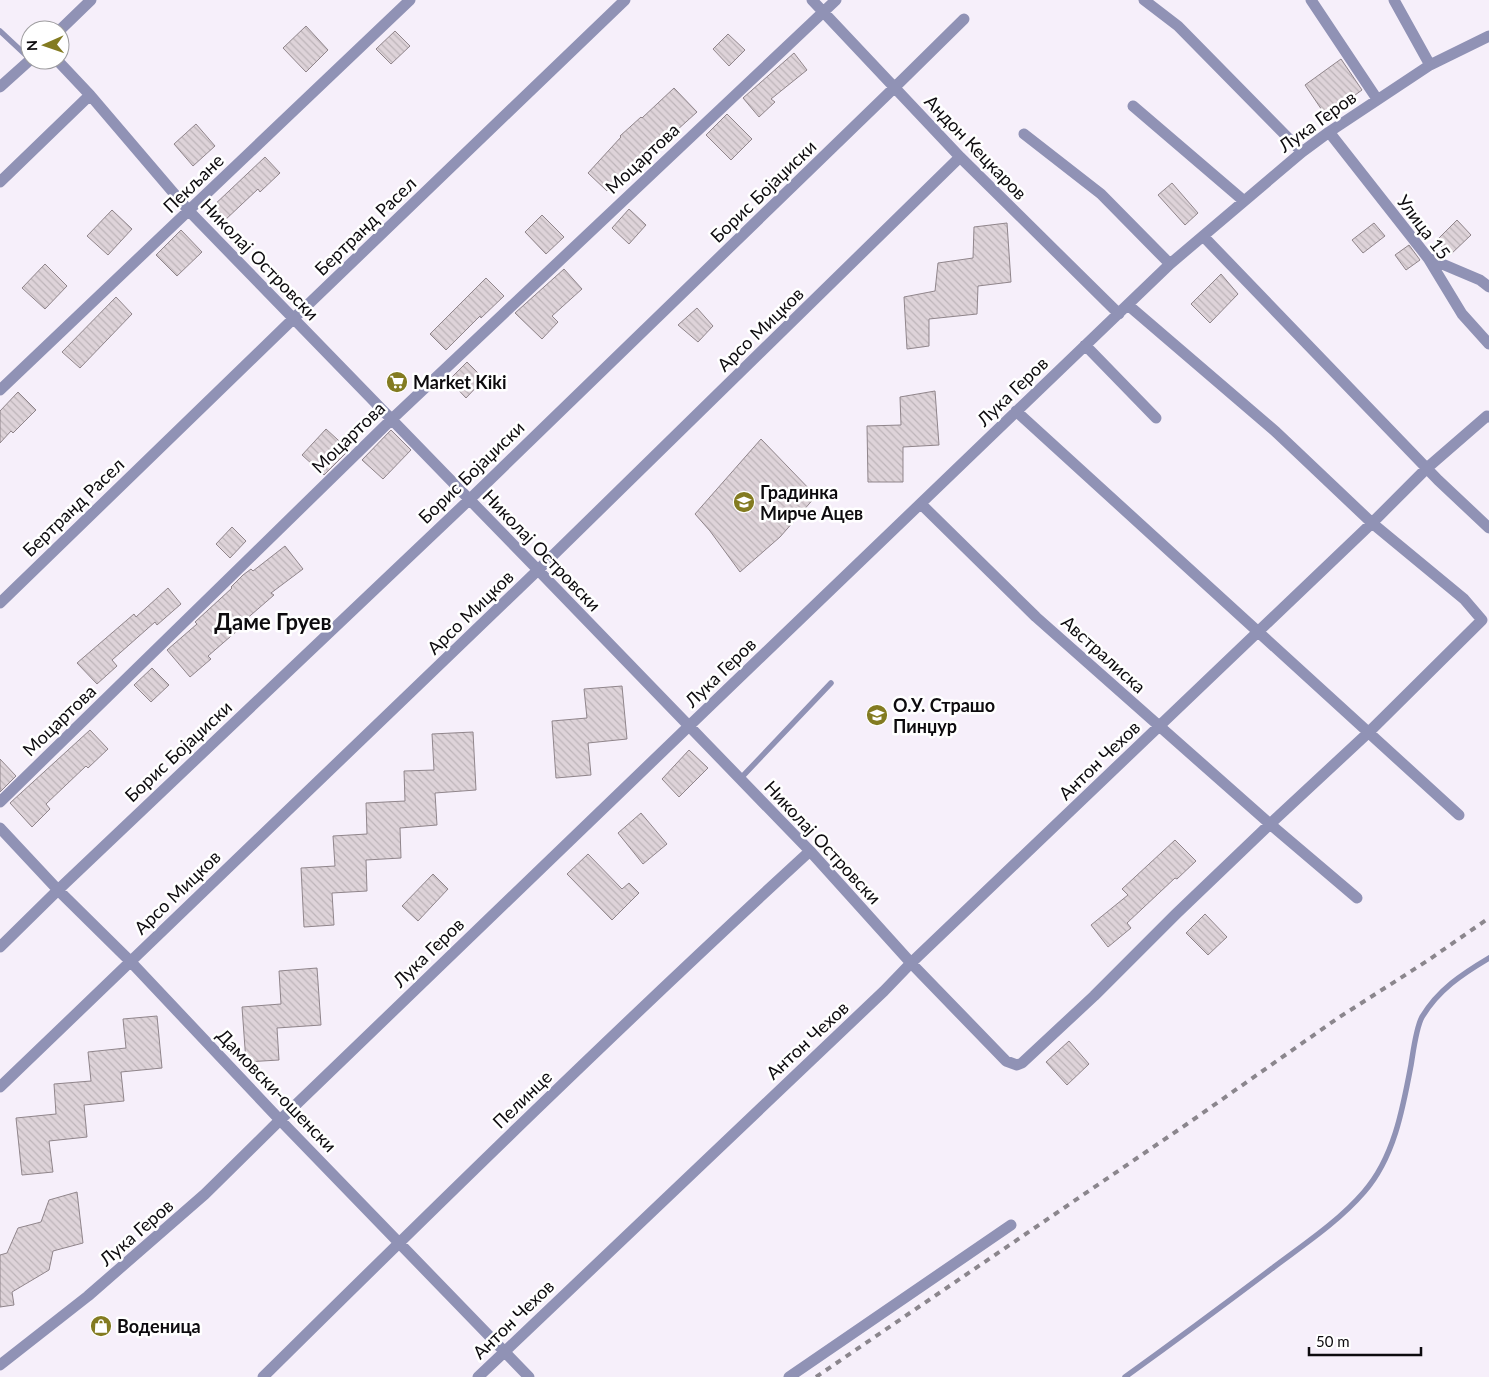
<svg xmlns="http://www.w3.org/2000/svg" width="1489" height="1377" viewBox="0 0 1489 1377" font-family="Lato,sans-serif">
<defs>
<pattern id="building-back-hatch" width="6" height="6" patternUnits="userSpaceOnUse" patternTransform="scale(1.25)"><rect width="6" height="6" fill="#ded3d9"/><path d="M-1 5l2 2M0 0l6 6M5-1l2 2" fill="none" stroke="#bdb4b9"/></pattern>
</defs>
<rect width="100%" height="100%" fill="#f6effa"/>
<path fill="url(#building-back-hatch)" stroke="#90858b" d="M306,26L328,50L306,72L283,48Z
M395,31L410,46L391,64L376,49Z
M728,34L745,50L729,66L713,49Z
M794,53L807,70L771,99L775,102L759,117L743,98Z
M1341,59L1362,90L1326,116L1305,85Z
M674,88L697,112L676,131L675,130L643,160L639,156L607,191L588,173L621,137L620,136L641,117L642,118Z
M727,114L752,139L731,160L706,135Z
M196,124L215,146L193,166L174,144Z
M265,157L280,173L260,192L258,189L224,221L211,208Z
M1172,183L1198,213L1185,225L1158,195Z
M629,209L646,225L629,244L612,228Z
M112,210L132,229L108,255L87,236Z
M542,215L564,237L546,254L525,232Z
M1457,220L1471,235L1450,255L1436,241Z
M1007,223L1011,282L978,286L977,314L929,319V346L907,349L904,297L935,291L938,263L973,258L974,227Z
M1374,223L1385,236L1363,253L1352,240Z
M181,230L202,252L177,276L156,255Z
M1409,245L1420,260L1406,270L1395,255Z
M45,264L67,286L45,309L22,288Z
M564,269L582,289L552,316L558,322L542,339L515,313Z
M1221,274L1238,294L1210,323L1191,304Z
M486,278L504,296L481,318L480,316L446,350L430,334Z
M116,297L132,314L80,368L62,352Z
M697,308L713,326L698,342L678,325Z
M467,362L484,379L466,398L449,380Z
M935,391L939,445L903,447V482H868L867,426L901,425L900,397Z
M18,392L36,410L13,433L11,431L0,443V411Z
M326,429L349,450L324,475L302,455Z
M391,430L411,450L383,479L362,460Z
M761,439L816,496L780,537L740,572L710,531L695,514Z
M232,527L246,541L230,558L216,544Z
M285,546L303,569L271,593L274,595L236,628L238,630L208,656L211,659L190,677L167,650L197,624L195,622L232,588L231,587L243,575L251,569L253,571Z
M168,588L181,604L157,625L155,622L112,660L117,666L97,684L77,663L134,614L136,617Z
M152,668L169,685L151,702L134,685Z
M622,686L627,739L588,743L591,775L556,778L552,721L587,718L584,689Z
M90,730L108,749L88,768L86,766L46,804L50,809L32,827L10,803Z
M473,732L476,790L435,793L437,825L400,828L401,858L366,860L367,891L332,893L334,925L304,927L301,868L335,866L333,836L367,834L366,803L405,801L404,771L434,770L432,734Z
M689,750L708,768L679,797L662,779Z
M0,759L16,776L0,792Z
M641,813L667,844L643,864L618,833Z
M1175,840L1196,861L1177,879L1175,878L1127,923L1131,928L1108,947L1091,925L1128,895L1122,889Z
M588,854L622,889L629,883L639,893L612,920L567,874Z
M433,874L448,889L418,921L402,906Z
M1205,914L1227,937L1208,955L1186,933Z
M317,968L321,1025L277,1028L279,1060L246,1062L242,1007L281,1004L279,971Z
M157,1016L162,1068L121,1072L124,1101L84,1105L87,1137L49,1141L53,1172L22,1175L16,1118L56,1114L54,1084L91,1081L88,1052L126,1048L123,1019Z
M1069,1041L1089,1064L1067,1085L1046,1062Z
M77,1192L83,1243L53,1251L49,1270L12,1292L14,1305L0,1307V1255L7,1253L18,1228L41,1222L49,1200Z"/>
<g fill="none" stroke-linecap="round" stroke-linejoin="round">
<path stroke="#9092b5" stroke-width="5.5" d="M0,31L30,59
M740,779L831,683
M1125,1377C1175,1341 1225,1304 1274,1267C1306,1243 1339,1221 1364,1192C1394,1158 1403,1108 1411,1065C1413,1053 1416,1028 1422,1017C1438,990 1462,974 1489,958"/>
<path stroke="#9092b5" stroke-width="11" d="M812,0L960,157L1119,314
M1144,0L1178,26L1302,152
M1311,0L1377,99
M1394,0L1430,65
M60,30L91,0
M57,60L90,95L189,211L538,570L810,851L911,963L1006,1061L1017,1065L1022,1063L1094,996L1176,914L1270,824L1369,732L1482,620L1464,599L1372,523L1276,432L1128,305
M0,87L30,60
M1133,106L1244,201
M1329,132L1428,258L1462,314L1489,344
M1024,134L1101,194L1170,264
M0,182L90,95
M1203,236L1438,480L1489,528
M1428,258L1480,280L1489,287
M1085,345L1156,418
M0,390L410,0
M1016,411L1459,815
M921,504L1036,617L1270,824L1357,898
M0,603L293,319L625,0
M0,802L392,419L836,0
M0,828L58,890L130,961L280,1120L529,1377
M0,947L58,890L469,500L895,87L964,19
M0,1087L538,570L960,157
M0,1365L88,1296L205,1194L280,1120L689,726L1170,264L1302,152L1329,132L1430,65L1489,36
M263,1377C443,1199 624,1022 810,851
M478,1377L884,991L911,963L1372,523L1427,468L1487,416L1489,417
M789,1377L1011,1225"/>
<path stroke="#8b868d" stroke-width="4" stroke-dasharray="6 6" stroke-linecap="butt" d="M816,1377L1187,1124L1338,1018L1427,961L1489,918"/>
</g>
<defs>
<g id="supermarket-disc" transform="scale(1.125)"><circle r="9.5" fill="#837b21" stroke="#fff"/><path d="M-6-5.5h2.5l.6 2H6L4.5 2H-2.5L-4.4-4H-6ZM-1.5 3.2a1.3 1.3 0 1 0 .1 0ZM3 3.2a1.3 1.3 0 1 0 .1 0Z" fill="#fff"/></g>
<g id="school-disc" transform="scale(1.125)"><circle r="9.5" fill="#837b21" stroke="#fff"/><path d="M0-5L7-2L0 1L-7-2ZM-4 1L0 2.5L4 1V4Q0 6-4 4Z" fill="#fff"/></g>
<g id="shop-disc" transform="scale(1.125)"><circle r="9.5" fill="#837b21" stroke="#fff"/><path d="M-5-2.5h2.3a2.7 3.5 0 0 1 5.4 0H5L5.5 6h-11ZM-1.5-2.5h3a1.5 2.3 0 0 0-3 0Z" fill="#fff"/></g>
</defs>
<g fill-rule="evenodd">
<use href="#supermarket-disc" x="397" y="382"/>
<use href="#school-disc" x="744" y="502"/>
<use href="#school-disc" x="877" y="715"/>
<use href="#shop-disc" x="101" y="1326"/>
</g>
<g text-anchor="middle" dominant-baseline="central" stroke-width="5" stroke-linejoin="round" paint-order="stroke">
<g font-size="18" fill="#0d0b0e" stroke="#fff">
<text transform="translate(1317 121) rotate(-36)">Лука Геров</text>
<text transform="translate(976 147) rotate(46)">Андон Кецкаров</text>
<text transform="translate(642 158) rotate(-43)">Моцартова</text>
<text transform="translate(193 183) rotate(-44)">Пекљане</text>
<text transform="translate(763 191) rotate(-44)">Борис Бојаџиски</text>
<text transform="translate(365 226) rotate(-44)">Бертранд Расел</text>
<text transform="translate(1424 227) rotate(53)">Улица 15</text>
<text transform="translate(260 259) rotate(46)">Николај Островски</text>
<text transform="translate(760 329) rotate(-44)">Арсо Мицков</text>
<text transform="translate(1012 391) rotate(-44)">Лука Геров</text>
<text transform="translate(348 437) rotate(-44)">Моцартова</text>
<text transform="translate(471 472) rotate(-44)">Борис Бојаџиски</text>
<text transform="translate(73 507) rotate(-44)">Бертранд Расел</text>
<text transform="translate(542 550) rotate(46)">Николај Островски</text>
<text transform="translate(470 612) rotate(-44)">Арсо Мицков</text>
<text transform="translate(1104 654) rotate(42)">Австралиска</text>
<text transform="translate(720 672) rotate(-44)">Лука Геров</text>
<text transform="translate(59 720) rotate(-44)">Моцартова</text>
<text transform="translate(178 751) rotate(-43)">Борис Бојаџиски</text>
<text transform="translate(1099 760) rotate(-44)">Антон Чехов</text>
<text transform="translate(823 842) rotate(47)">Николај Островски</text>
<text transform="translate(177 892) rotate(-44)">Арсо Мицков</text>
<text transform="translate(428 952) rotate(-44)">Лука Геров</text>
<text transform="translate(807 1040) rotate(-43)">Антон Чехов</text>
<text transform="translate(277 1090) rotate(46)">Дамовски-ошенски</text>
<text transform="translate(522 1099) rotate(-44)">Пелинце</text>
<text transform="translate(136 1232) rotate(-41)">Лука Геров</text>
<text transform="translate(513 1319) rotate(-44)">Антон Чехов</text>
</g>
<g font-size="18" font-weight="bold" fill="#0d0b0e" stroke="#fff" text-anchor="start">
<text x="413" y="382">Market Kiki</text>
<text x="760" y="492">Градинка<tspan x="760" dy="21">Мирче Ацев</tspan></text>
<text x="893" y="705">О.У. Страшо<tspan x="893" dy="21">Пинџур</tspan></text>
<text x="117" y="1326">Воденица</text>
</g>
<g font-size="22" font-weight="bold" fill="#0d0b0e" stroke="#fff">
<text x="273" y="621">Даме Груев</text>
</g>
</g>
<g transform="translate(45 45) rotate(268)"><circle r="24" fill="#ffffff" stroke="#9e9d9f"/>
<path d="M0-4L9 19L0 12L-9 19Z" fill="#837b21"/>
<text y="-8" font-size="14" font-weight="bold" text-anchor="middle" fill="#0d0b0e">N</text>
</g>
<path d="M1309 1347v8h112v-8" fill="none" stroke="#0d0b0e" stroke-width="2.5"/>
<text x="1316" y="1347" font-size="15" fill="#0d0b0e" stroke="#ffffff" stroke-width="4" paint-order="stroke">50 m</text>
</svg>
